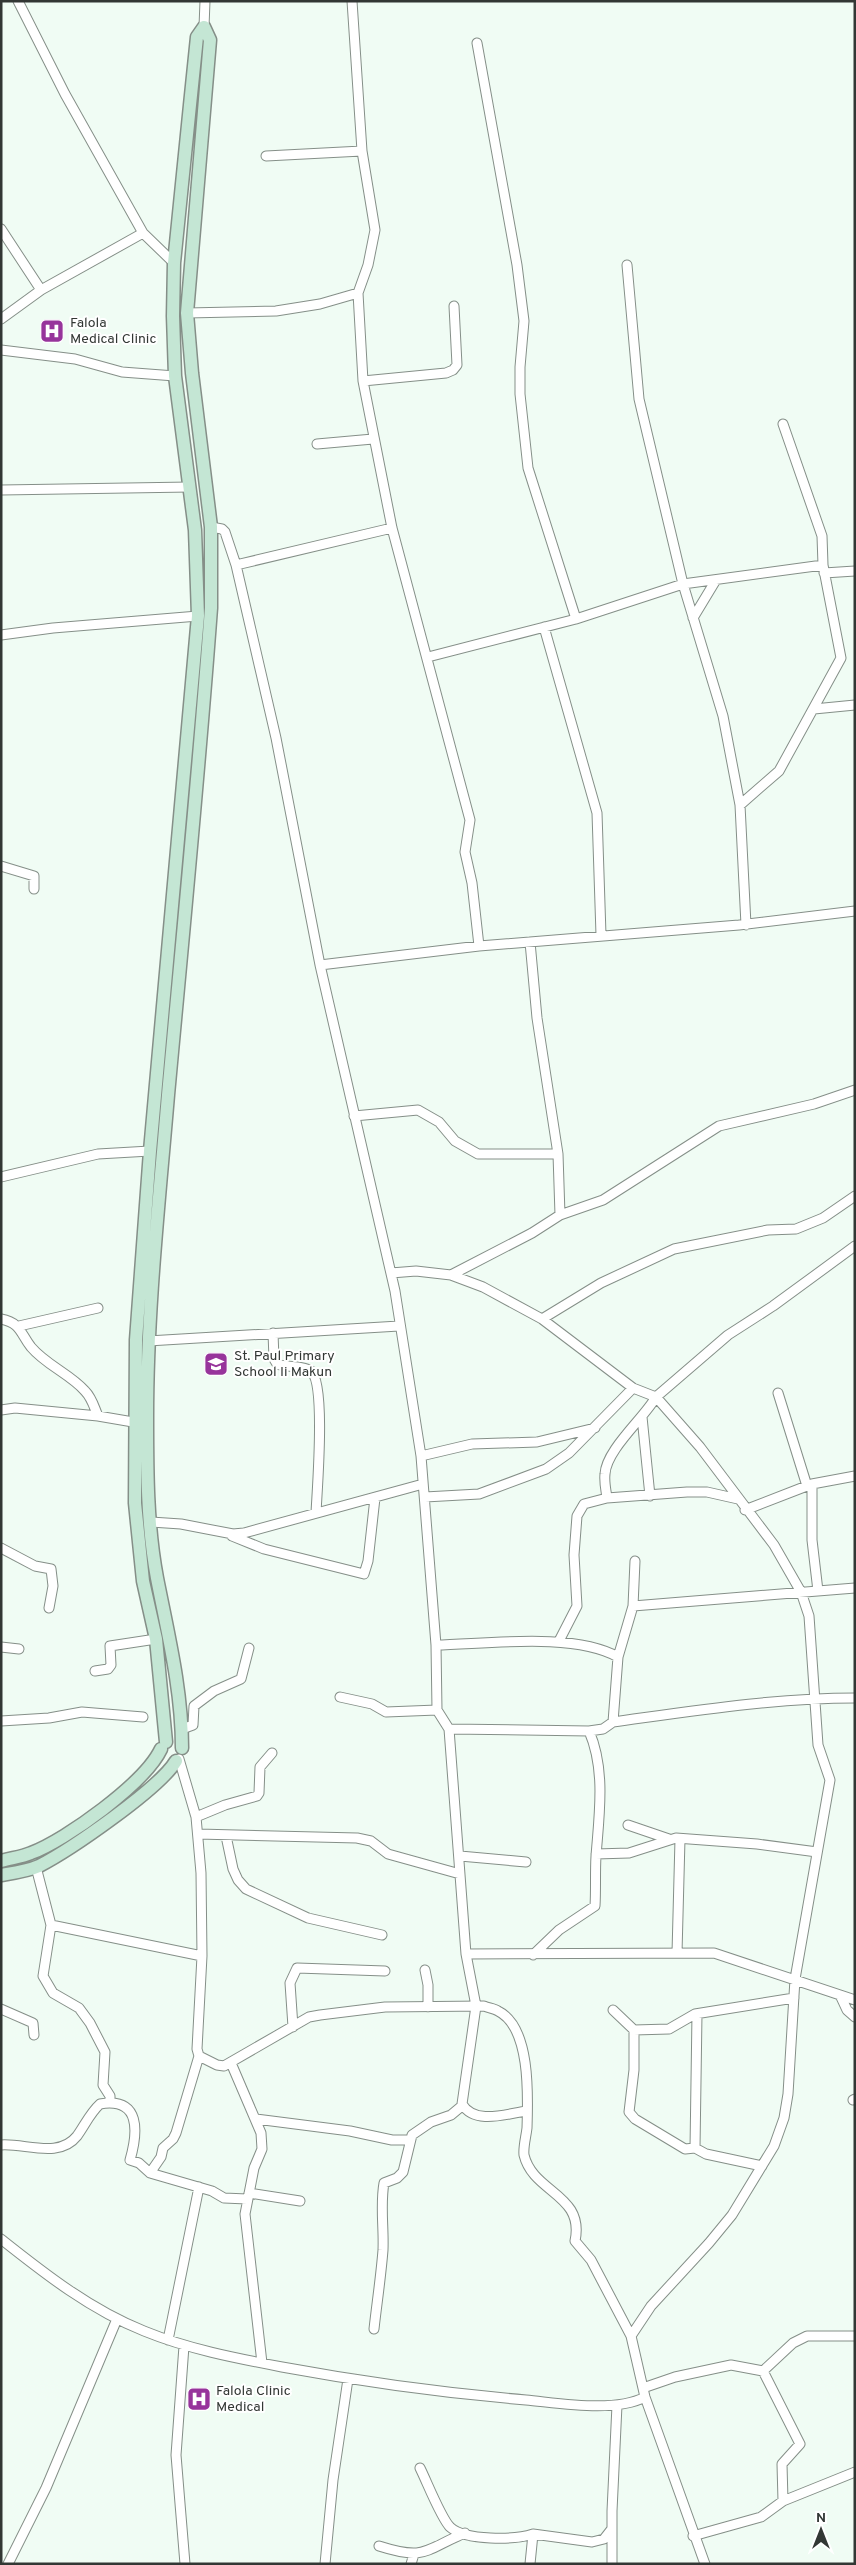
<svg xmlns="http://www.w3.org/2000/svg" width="856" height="2565" viewBox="0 0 856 2565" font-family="Overpass,sans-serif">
<rect width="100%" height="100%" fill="#f0fcf4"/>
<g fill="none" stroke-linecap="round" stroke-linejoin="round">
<g stroke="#858f88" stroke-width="11">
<path id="street" d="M18,1L65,94L143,233L174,263
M352,1L362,151L375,230L368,265L358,293L363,381L392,528L470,820L465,852L472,883L479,946
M204,27L205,1
M477,43L517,265L524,321L520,367V394L528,468L576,619
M266,156L362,151
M1,229L41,290
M627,265L639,399L683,584L723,716L740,805L746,925
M187,313L276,311L320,304L358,293
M1,319L41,290L143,233
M1,350L75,359L122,372L175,376
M363,381L446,373L453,370L457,365L454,306
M317,444L373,439
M1,490L190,487
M211,527L222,529L225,532L236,565L276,738L320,965L395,1291L421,1456L436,1645L437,1710L449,1729L466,1954L476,2006L462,2104C475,2126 509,2113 527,2111
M236,565L392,528
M824,573L855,571
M693,618L716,580
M544,627L597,813L601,935
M1,635L53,628L198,616
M428,657L576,619L683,584L823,565
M814,709L855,705
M740,805L779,771L841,658L823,565L822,536L783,424
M1,866L34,876V889
M530,942L537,1018L558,1154L560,1215
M320,965L479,946L739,925L855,911
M354,1116L418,1110L439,1122L455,1141L478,1154H558
M1,1177L98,1154L150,1151
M391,1273L416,1271L451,1275L483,1287L542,1319L633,1388L656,1397L700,1447L774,1545L801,1592L809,1616L818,1745L830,1780L795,1979L788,2094L784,2118L774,2146L732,2215L709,2243L651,2306L631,2336
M451,1275L532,1233L560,1215L603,1200L719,1126L814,1104L855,1090
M1,1319C21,1323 20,1333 31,1347C46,1365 70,1374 85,1391C92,1398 94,1407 98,1416
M542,1319L601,1283L674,1249L768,1230L796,1229L823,1218L855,1196
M19,1326L98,1308
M273,1333L274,1359L277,1364C287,1368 303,1365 311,1371C326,1384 317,1490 316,1513
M148,1341L399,1326
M778,1393L807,1486
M1,1410L15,1408L98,1416L133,1422
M642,1417L650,1496
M421,1456L472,1444L537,1442L595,1428
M812,1484V1540L818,1591
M425,1497L479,1494L546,1469L569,1453L633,1388
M607,1498C606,1490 604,1482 605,1474C606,1450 644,1418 656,1397L728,1335L773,1306L855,1246
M745,1510L812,1484L855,1476
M151,1522L181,1524L233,1534L244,1533L423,1484
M233,1534L232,1536L264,1549L364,1574L368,1561L375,1498
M1,1548L35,1566L51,1569L53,1586L49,1608
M633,1606L855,1588
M559,1641L577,1606L574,1555L577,1516L584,1504L607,1498L687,1492H707L738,1499
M436,1645C487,1644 574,1632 618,1657
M1,1647L19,1649
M95,1671L108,1669L111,1665L110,1646L156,1639
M340,1697L372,1704L386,1712L437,1710
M1,1721L49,1718L82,1712L143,1717
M613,1722L618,1657L633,1606L635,1561
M182,1729L193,1725L194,1706L214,1691L241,1679L249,1648
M449,1729L589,1731L603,1729L613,1722C693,1711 774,1698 855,1698
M179,1759L196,1817L201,1873L202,1956L197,2049L199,2056L217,2065L224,2066L309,2017L320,2015L385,2007L484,2006C488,2008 494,2008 498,2011C531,2027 528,2097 527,2128C526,2137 523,2147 524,2155C533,2193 585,2194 575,2241L591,2260L631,2336L645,2397L705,2564
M196,1817L225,1805L257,1796L259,1793L260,1767L272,1753
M628,1825L669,1839
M198,1834L357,1838L371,1841L388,1854L460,1874
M226,1836L233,1869L238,1880L246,1889L308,1918L382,1935
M596,1854L629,1853L676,1838L757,1844L817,1852
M460,1856L526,1862
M36,1867L51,1925L43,1976L53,1993L79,2008L90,2023L105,2052L103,2085L110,2096V2102
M51,1925L202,1956
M677,1953L680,1839
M466,1954L714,1953L855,2000
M533,1955L559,1930L595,1906C596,1890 595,1873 596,1856C599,1816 606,1770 589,1731
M425,1970L428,1985V2007
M840,1995L847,2010L855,2017
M1,2009L33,2023L34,2035
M613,2010L634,2030L669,2029L695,2014L794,1998
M697,2014L695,2148L706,2154L762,2166
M293,2027L290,1983L297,1968L385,1971
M634,2030V2070L629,2112L635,2119L685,2149L695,2148
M231,2063L261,2133L262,2149L254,2168L245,2214L262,2363
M853,2100L855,2099
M256,2119L350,2131L392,2140H410
M1,2145C25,2143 59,2159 77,2136C85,2125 90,2113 100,2104C141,2097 138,2132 130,2160L139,2163L150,2173L212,2191L224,2198L247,2199
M150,2173L161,2157L163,2148L173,2139L176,2133L199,2056
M249,2193L300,2201
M1,2239C45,2274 91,2310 144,2331C188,2349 235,2358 282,2367C363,2382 444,2393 526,2400C559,2403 615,2413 645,2397
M374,2329C377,2302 381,2276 383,2250C384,2228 380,2205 384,2183L397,2178L403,2172L412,2135L431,2122L451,2115L463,2105
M168,2340L199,2187
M184,2346L176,2455L185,2564
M763,2371L793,2343L807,2336H855
M643,2388L675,2377L731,2365L763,2371L800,2444L782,2464L783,2501
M420,2468C427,2482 441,2518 450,2527C465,2541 515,2540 533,2534L592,2542L604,2539L611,2530
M693,2536L761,2517L783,2501L855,2472
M379,2546C426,2561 424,2550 465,2533
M8,2564L46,2488L117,2319
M325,2564L333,2480L348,2379
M411,2564L414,2554
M530,2564L533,2534
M612,2564V2511L617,2405"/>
</g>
<g stroke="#858f88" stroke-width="15">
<path id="secondary" d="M166,1742L156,1639L143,1581L135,1503L136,1340L150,1151L198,616L195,530L175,376L173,316L174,263L190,105L197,37L204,27
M182,1748C182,1690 168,1634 157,1578C147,1525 147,1470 147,1417C147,1309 159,1202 168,1095C183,933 199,771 211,608V527L192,373L187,313L210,40L204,27
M1,1861C11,1858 22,1857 31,1853C66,1840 145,1783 161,1749
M1,1875C13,1873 28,1871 39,1866C70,1850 159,1789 176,1761"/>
</g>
<use href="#street" stroke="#fff" stroke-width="9"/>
<use href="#secondary" stroke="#c4e6d4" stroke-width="12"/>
</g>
<defs>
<g id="hospital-square" transform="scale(1.25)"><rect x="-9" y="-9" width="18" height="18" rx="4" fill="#97349b" stroke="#fff"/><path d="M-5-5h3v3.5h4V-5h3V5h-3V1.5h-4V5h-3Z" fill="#fff"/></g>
<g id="school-square" transform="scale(1.25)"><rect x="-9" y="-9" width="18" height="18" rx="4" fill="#97349b" stroke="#fff"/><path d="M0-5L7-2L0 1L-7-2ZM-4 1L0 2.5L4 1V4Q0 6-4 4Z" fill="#fff"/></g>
</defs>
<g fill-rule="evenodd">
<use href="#hospital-square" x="52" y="331"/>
<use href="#school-square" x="216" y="1364"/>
<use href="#hospital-square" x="199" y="2399"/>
</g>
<g text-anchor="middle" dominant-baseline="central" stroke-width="4" stroke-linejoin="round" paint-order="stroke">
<g font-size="14" fill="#323734" stroke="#fff" text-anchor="start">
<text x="70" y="323">Falola<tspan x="70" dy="16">Medical Clinic</tspan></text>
<text x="234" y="1356">St. Paul Primary<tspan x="234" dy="16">School Ii Makun</tspan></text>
<text x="216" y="2391">Falola Clinic<tspan x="216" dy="16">Medical</tspan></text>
</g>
</g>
<rect width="856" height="2565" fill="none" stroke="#323734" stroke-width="5"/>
<g transform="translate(821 2530)" stroke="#ffffff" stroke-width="4" paint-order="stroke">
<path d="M0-4L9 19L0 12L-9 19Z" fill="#323734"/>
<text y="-8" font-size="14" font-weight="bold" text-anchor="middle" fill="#323734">N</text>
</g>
</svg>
